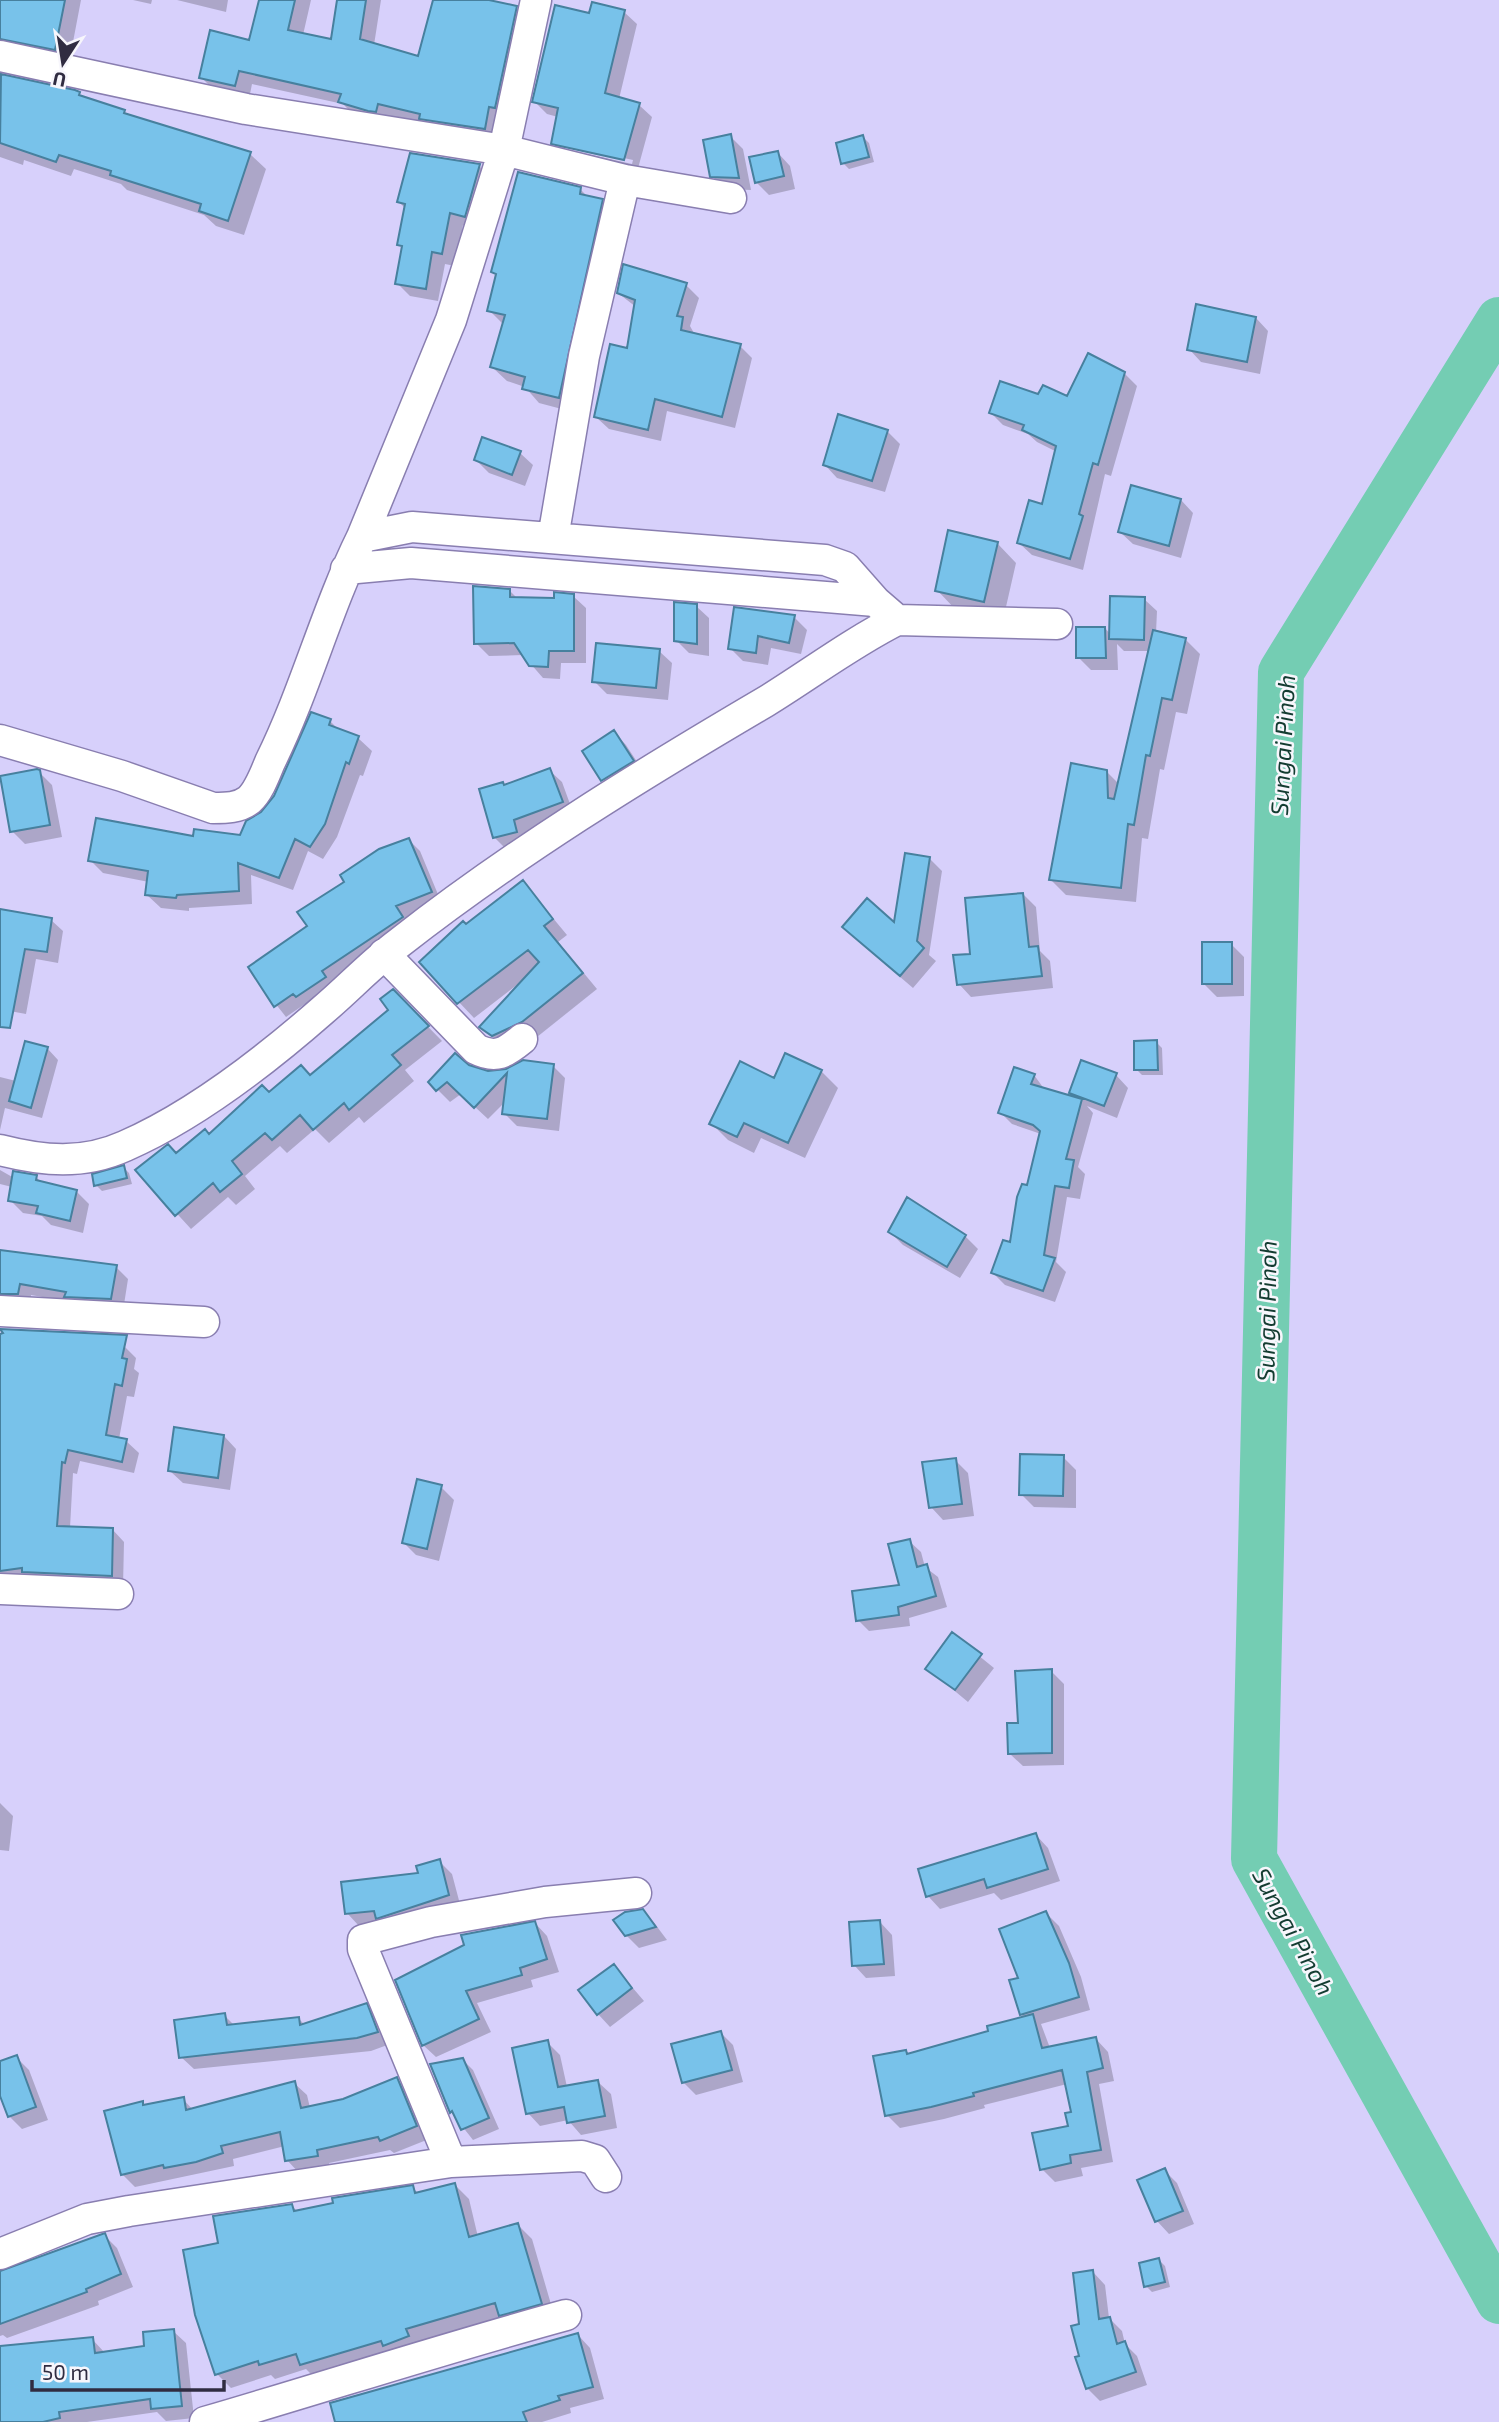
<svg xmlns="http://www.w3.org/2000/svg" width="1499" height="2422" viewBox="0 0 1499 2422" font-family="'Exo 2',sans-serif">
<rect width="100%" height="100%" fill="#d7d0fb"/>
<path fill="#0003" fill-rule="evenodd" d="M0,0H81L69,63L0,58Z
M133,0H152L151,4Z
M177,0H228L226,12Z
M260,0H311L303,35L332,41L339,0H381L374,45L419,58L434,0H489L516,7L530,21L498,142L392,116L389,125L354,115L343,104L252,84L249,99L215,91L201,77L250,42Z
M624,12L637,24L619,99L639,105L652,117L637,172L566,156L553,143L558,117L547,114L534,101L591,15ZM565,145L633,160L632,164L565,149Z
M0,76L75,92L85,99L124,111L129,116L250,154L266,169L244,235L216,226L204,215L127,190L121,184L74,169L71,176L24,160L23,165L0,157Z
M730,136L743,149L751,190L724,189L712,176Z
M863,137L869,143L874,162L849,169L843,163Z
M778,153L790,166L795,189L769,195L756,182Z
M479,166L492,178L477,229L463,225L455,266L445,264L438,301L410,296L397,283L403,248L399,244L406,209L399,202Z
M580,189L589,198L602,201L616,215L573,412L539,403L525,387L507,381L492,367L504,325L489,310L497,276L493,272Z
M686,285L699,298L690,326L695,335L740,346L752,358L735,428L667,411L661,441L609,429L596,417L628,350L636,307L618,293Z
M1256,318L1268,331L1260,374L1201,362L1189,349Z
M1124,373L1137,386L1111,476L1105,474L1083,570L1032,555L1019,543L1043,506L1057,452L1037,442L1028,434L1003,425L991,413L1039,397L1068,399Z
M887,431L900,444L885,492L837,478L825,465Z
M520,453L533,465L525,486L489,473L476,460Z
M1181,500L1193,513L1181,558L1133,544L1120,532Z
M997,543L1016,563L1003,620L956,610L937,590Z
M509,590L518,599L556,600L573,596L586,608V663H561L560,679L543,678L523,655L489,656L476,643Z
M1144,599L1157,611L1156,633L1185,639L1200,654L1187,714L1176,712L1164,770L1160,769L1148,839L1142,838L1136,902L1066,895L1051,880L1106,771L1119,784L1150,651H1124L1117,644L1118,670H1091L1078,657L1105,628L1111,635Z
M696,606L709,618V656L689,653L676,640Z
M794,617L807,630L801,654L771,648L768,665L743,661L730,648Z
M659,651L672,663L668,700L607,694L594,681Z
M330,721L341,732L358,738L372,751L363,776L360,775L337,837L323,859L308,851L293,890L251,875L252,904L189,908V911L161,908L147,895L149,882L103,873L90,860L194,838L241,837L263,814Z
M614,732L626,745L645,774L615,792L603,780Z
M549,770L562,782L574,815L526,833L529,844L507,850L495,838L505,786Z
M39,772L52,785L62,837L25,844L12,831Z
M409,840L420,851L442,904L406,918L413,929L309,1007L305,1004L286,1017L252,974Z
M929,858L942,871L929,955L936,961L913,988L857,940L896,925Z
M523,882L567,935L558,942L597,989L537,1037L510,1051L481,1027L518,984L474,1018L421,962Z
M1023,894L1036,907L1040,951L1050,961L1053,988L971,997L959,984L972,955Z
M0,911L51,920L63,931L58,963L36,959L26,1014L4,1010L0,1006Z
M1231,944L1244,957V996L1217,997L1204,984Z
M393,991L442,1041L405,1070L414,1081L364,1123L359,1117L329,1143L315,1129L287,1153L280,1146L245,1176L255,1189L236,1205L228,1197L191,1229L138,1171L210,1136L269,1094L311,1077L390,1010Z
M1156,1042L1162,1048L1163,1075H1142L1136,1069Z
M47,1048L58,1060L42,1118L5,1108L0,1130V1077L16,1081Z
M553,1066L565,1078L559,1131L517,1126L504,1113L506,1101L488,1119L461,1094L450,1102L430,1082L468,1067L488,1073Z
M821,1071L838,1088L805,1158L761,1138L754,1153L728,1140L711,1123L774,1080Z
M1034,1075L1045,1090L1078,1100L1071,1092L1116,1075L1128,1088L1117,1118L1087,1106L1093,1113L1078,1167L1085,1174L1080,1199L1067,1197L1056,1262L1066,1272L1055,1302L1005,1285L993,1273L1012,1245L1041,1134L1012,1124L1000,1112Z
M123,1167L129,1173L132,1184L102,1191L96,1185Z
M0,1170L14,1178L36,1177L43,1184L76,1191L89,1204L83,1233L51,1225L42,1216L23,1213L10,1200L12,1187L0,1184Z
M890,1232L965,1236L978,1249L960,1278L903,1245Z
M0,1262L116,1267L128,1279L123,1311L31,1295L30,1306H0Z
M0,1335L124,1346L136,1358L134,1369L139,1373L134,1397L127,1396L119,1439L126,1441L139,1453L134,1473L80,1461L77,1474L73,1473L70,1528L112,1529L124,1542L123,1587L0,1583Z
M224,1436L236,1449L230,1490L183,1483L170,1471Z
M1063,1457L1076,1470V1508L1034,1507L1021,1494Z
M955,1460L968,1473L974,1516L943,1520L931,1507Z
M441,1487L454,1500L439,1561L416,1555L404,1543Z
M909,1541L921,1552L925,1567L938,1577L947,1607L909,1618L910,1626L869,1631L858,1620L901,1587Z
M952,1634L994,1668L968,1702L927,1668Z
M1051,1671L1064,1684V1765L1023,1766L1010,1754L1020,1724Z
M0,1803L13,1816L9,1851L0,1850Z
M1036,1835L1048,1848L1060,1881L1001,1900L994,1893L940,1909L928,1896Z
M439,1861L452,1874L461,1908L359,1926L347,1913Z
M642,1911L655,1924L667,1940L639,1948L626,1935Z
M1046,1913L1059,1926L1081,1977L1090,2010L1041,2024L1050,2048L1096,2039L1108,2052L1114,2081L1099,2084L1113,2162L1081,2168L1083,2176L1055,2182L1042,2169L1070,2127L1073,2114L1067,2084L984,2105L985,2108L944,2119L900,2128L887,2115L906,2052L910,2055L990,2032L1025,2018L1021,2014V1979Z
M880,1922L892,1935L895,1976L866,1978L854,1965Z
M535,1923L547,1936L559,1972L531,1980L533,1987L477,2003L491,2032L436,2057L423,2045L397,1981Z
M614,1966L644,2001L610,2027L598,2014Z
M366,2005L379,2018L390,2044L371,2051L194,2069L181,2057L224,2015L235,2026L299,2019L305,2025Z
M721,2033L733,2045L743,2082L696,2095L683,2082Z
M547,2042L560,2055L567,2087L598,2082L611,2094L617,2128L581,2135L568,2120L540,2126L528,2113Z
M16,2057L29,2070L48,2120L22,2129L9,2116L0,2090V2063Z
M462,2059L473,2070L499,2129L473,2140L451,2112Z
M397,2079L409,2092L429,2139L394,2153L390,2150L329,2163L330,2168L299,2173L287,2160L285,2146L233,2159L234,2166L135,2187L122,2174L142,2103L145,2107L183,2099L193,2110L294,2083L307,2095L310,2108L344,2100Z
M1164,2170L1177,2183L1194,2224L1169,2234L1157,2221Z
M455,2185L469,2199L478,2237L518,2225L532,2239L555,2318H503L472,2326L315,2378L306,2369L275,2379L271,2375L231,2388L217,2374L220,2245L292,2206L298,2212L412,2187L419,2194Z
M104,2235L117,2248L133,2287L98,2301L99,2305L7,2338L3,2335L0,2336V2271Z
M1159,2260L1165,2266L1170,2287L1152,2292L1146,2286Z
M1093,2272L1105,2285L1109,2318L1122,2331L1125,2344L1137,2356L1147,2385L1100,2401L1087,2388L1081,2325Z
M173,2331L186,2343L194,2418L166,2421L157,2412L87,2422H0V2364L92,2339L105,2353L146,2348Z
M578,2335L590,2348L604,2399L570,2408L571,2413L542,2422H337Z"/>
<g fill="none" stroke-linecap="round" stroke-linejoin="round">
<path stroke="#74cdb3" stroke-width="46" d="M1499,320L1281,672L1254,1859L1499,2301"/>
</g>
<path fill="#78c2ea" stroke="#47809e" stroke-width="2" d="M0,0H65L55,50L0,39Z
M259,0H295L288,30L331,39L337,0H366L360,39L418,56L433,0H489L517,6L495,108L489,107L485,129L419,119L420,114L378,104L376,112L368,111L338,102L341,94L239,71L235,86L199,78L210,30L249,40Z
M592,2L625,10L605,93L640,103L624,160L551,144L558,108L532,102L555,5L589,13Z
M1,74L75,90L80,92L79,95L125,110L124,113L251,152L228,221L199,211L201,204L110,175L111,171L59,155L56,162L0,143Z
M731,134L739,178L710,177L703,140Z
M863,135L869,157L841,164L836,143Z
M778,151L784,176L755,183L749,157Z
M410,153L480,164L465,217L450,213L442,254L432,252L426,289L395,284L402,246L397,245L405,204L397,202Z
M518,172L581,187L580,194L603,199L559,398L522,389L525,377L490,367L505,315L487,311L496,274L491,272Z
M623,264L687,283L677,316L683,317L681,330L741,344L722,417L655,399L648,430L594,417L610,344L627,348L635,300L617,293Z
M1196,304L1256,317L1247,362L1187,350Z
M1088,353L1125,372L1098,465L1093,463L1079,514L1083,516L1070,559L1017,543L1029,500L1042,504L1056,446L1022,430L1024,425L989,413L1000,381L1038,394L1043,385L1067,396Z
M838,414L888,430L872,481L823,465Z
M482,437L521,451L512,475L474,460Z
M1131,485L1181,499L1169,546L1118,532Z
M948,530L998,542L984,602L935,591Z
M473,586L510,589V597L554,598V592L574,594V651H549L548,667L529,666L514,643L474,644Z
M1110,596L1145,597L1144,640L1109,639Z
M674,602L697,604V644L674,641Z
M734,607L795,615L789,643L758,636L756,653L728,649Z
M1076,627H1105L1106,658H1076Z
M1153,630L1186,638L1172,700L1162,698L1150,756L1146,755L1134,825L1128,824L1121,888L1049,880L1071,763L1107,770L1108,798L1114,799Z
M596,643L660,649L656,688L592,682Z
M311,712L331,719L329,725L359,736L349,764L346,762L325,824L310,847L295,839L279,878L238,863L239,891L177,895L176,898L145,895L148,871L88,861L96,818L193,836L194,829L240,835L246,821L261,812L274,796Z
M614,730L634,761L601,781L582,751Z
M550,768L563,802L514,820L517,832L493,838L479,789L503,782L504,785Z
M37,769L40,770L50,825L10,832L0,776Z
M409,838L432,892L396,906L403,917L322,971L326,977L296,997L293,994L274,1007L248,967L307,926L297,912L344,882L340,875L379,849Z
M905,853L930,857L917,941L924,948L900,976L842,927L867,898L894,922Z
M523,880L553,919L544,926L583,973L522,1022L492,1036L479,1027L539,962L528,950L457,1004L419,962L463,921L466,924Z
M1023,893L1029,947L1038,946L1042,976L957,985L953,955L970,954L965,898Z
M0,909L52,918L47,952L25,949L10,1028L0,1027Z
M1202,942H1232V984H1202Z
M393,989L429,1026L392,1055L401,1065L349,1110L344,1103L313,1130L300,1115L272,1140L265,1133L232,1161L242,1174L220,1192L213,1183L175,1216L135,1170L168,1144L176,1153L205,1129L209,1134L262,1085L269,1092L301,1065L310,1075L388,1010L380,999Z
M1157,1040L1158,1070H1134V1041Z
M25,1041L48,1047L31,1108L9,1101Z
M455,1053L469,1065L488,1071L506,1069L523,1060L554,1064L547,1119L502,1114L507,1073L474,1108L447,1082L436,1091L428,1082Z
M785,1053L822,1070L788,1143L744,1123L737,1137L709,1124L740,1061L774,1078Z
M1081,1060L1117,1073L1104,1106L1069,1093Z
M1014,1067L1035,1074L1031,1084L1082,1099L1066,1159L1074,1160L1069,1188L1055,1186L1044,1255L1055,1258L1043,1291L991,1273L1003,1240L1010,1242L1017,1197L1022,1184L1027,1185L1040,1131L1033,1125L998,1113Z
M124,1165L127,1178L94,1186L92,1174Z
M13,1171L37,1175L36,1180L77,1190L70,1221L36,1213L38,1206L8,1201Z
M907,1197L966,1235L947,1267L888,1232Z
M0,1250L117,1265L111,1299L64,1297L66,1292L20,1284L18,1294H0Z
M0,1329L127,1335L122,1358L127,1359L122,1386L115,1384L106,1435L127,1439L122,1462L68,1450L65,1463L62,1462L57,1526L113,1528L112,1576L22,1572V1568L0,1571V1334L3,1333Z
M174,1427L224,1435L218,1478L168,1471Z
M1020,1454L1064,1455L1063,1496L1019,1495Z
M956,1458L962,1504L929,1508L922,1462Z
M417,1479L442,1485L427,1549L402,1543Z
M910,1539L917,1567L927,1564L936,1596L898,1607L899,1615L856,1621L852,1591L899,1585L888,1544Z
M952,1632L982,1654L955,1690L925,1669Z
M1052,1669V1753L1008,1754L1007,1723H1018L1015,1671Z
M1036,1833L1048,1869L987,1888L984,1879L926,1897L918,1869Z
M440,1859L449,1895L376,1919L374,1911L345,1914L341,1882L418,1873L416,1866Z
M643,1909L656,1927L625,1936L613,1920L625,1912Z
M1046,1911L1069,1963L1079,1997L1020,2015L1009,1980L1018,1978L999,1929Z
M880,1920L884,1964L852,1966L849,1922Z
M535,1921L547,1959L520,1968L522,1975L466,1991L479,2019L422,2046L395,1980L464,1945L461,1935Z
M614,1964L632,1988L597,2015L578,1990Z
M367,2003L378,2032L357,2038L179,2058L174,2020L225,2013L227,2025L299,2017L300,2025Z
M1033,2014L1042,2048L1096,2037L1103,2068L1087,2072L1101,2150L1070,2155L1071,2163L1040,2170L1032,2133L1068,2126L1065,2113L1071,2112L1062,2070L973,2093L974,2096L931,2107L885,2116L873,2056L906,2050L907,2054L988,2031L987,2026Z
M721,2031L732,2070L682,2083L671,2044Z
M548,2040L558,2087L598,2080L605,2116L567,2123L564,2107L526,2114L512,2048Z
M17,2055L36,2107L8,2117L0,2096V2061Z
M463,2058L489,2118L461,2130L452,2111L450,2113L430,2064Z
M397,2077L417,2126L380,2141L378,2137L317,2150L318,2156L285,2161L280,2132L221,2146L223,2153L196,2162L164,2168L163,2165L121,2175L104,2111L143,2101V2105L184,2097L186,2110L295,2081L301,2108L343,2099Z
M1165,2168L1183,2211L1155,2222L1137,2180Z
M455,2183L469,2237L518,2223L542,2304L499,2316L495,2303L406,2329L409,2336L383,2346L381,2341L300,2365L296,2354L259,2365L258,2361L215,2375L195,2315L183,2250L218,2243L213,2216L292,2204L294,2211L333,2203L332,2198L413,2185L415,2193Z
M105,2233L121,2274L86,2289L87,2292L0,2324V2271Z
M1159,2258L1165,2282L1144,2287L1139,2263Z
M1093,2270L1099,2319L1110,2317L1117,2344L1125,2341L1136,2372L1086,2389L1075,2357L1079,2356L1071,2326L1079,2324L1073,2273Z
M174,2329L182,2406L151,2409L150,2399L59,2412L60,2418L43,2422H0V2346L93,2337L95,2353L144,2346L143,2332Z
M578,2333L593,2387L558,2396L560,2400L523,2412L527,2422H335L330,2403Z"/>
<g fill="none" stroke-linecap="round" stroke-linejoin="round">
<g stroke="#897eb0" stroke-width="33">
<path id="minor" d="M0,56L246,109L504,150L625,180L731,198
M362,537L412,527L825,560L845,567L875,601
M553,538L584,356L625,180
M346,569L411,563L875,601L897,620
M0,740L122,776L213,808C226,808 239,808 249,800C259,791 265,774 270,762C306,689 326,610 362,537L451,320L504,150L536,0
M384,954L476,1049C496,1059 505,1053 522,1039
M0,1150C43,1161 83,1165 125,1146C194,1116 266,1060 323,1010C349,988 372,963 399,943C514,853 639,776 765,702C809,675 851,643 897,620L1057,624
M0,1311L204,1322
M0,1589L118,1594
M451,2162L363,1949V1940L431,1922L545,1902L636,1893
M0,2254L87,2219L129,2211L451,2162L582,2156L595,2160L606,2177
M205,2422C325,2387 445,2348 566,2315"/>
</g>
<use href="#minor" stroke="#fff" stroke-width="30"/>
</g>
<g text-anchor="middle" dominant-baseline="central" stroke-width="5" stroke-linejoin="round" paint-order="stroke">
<g font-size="24" font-style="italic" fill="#133c31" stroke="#f7f6fc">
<text transform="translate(1282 745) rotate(-87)">Sungai Pinoh</text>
<text transform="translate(1266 1311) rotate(-89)">Sungai Pinoh</text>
<text transform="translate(1294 1931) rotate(61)">Sungai Pinoh</text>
</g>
</g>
<g transform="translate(63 63) rotate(192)" stroke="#f7f6fc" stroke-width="5" paint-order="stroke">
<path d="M0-5L12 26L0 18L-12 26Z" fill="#302c41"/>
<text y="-10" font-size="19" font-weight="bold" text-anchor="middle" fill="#302c41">U</text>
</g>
<path d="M32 2380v10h192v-10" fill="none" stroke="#302c41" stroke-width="3.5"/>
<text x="42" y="2380" font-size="21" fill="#302c41" stroke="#f7f6fc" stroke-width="5" paint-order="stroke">50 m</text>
</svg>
